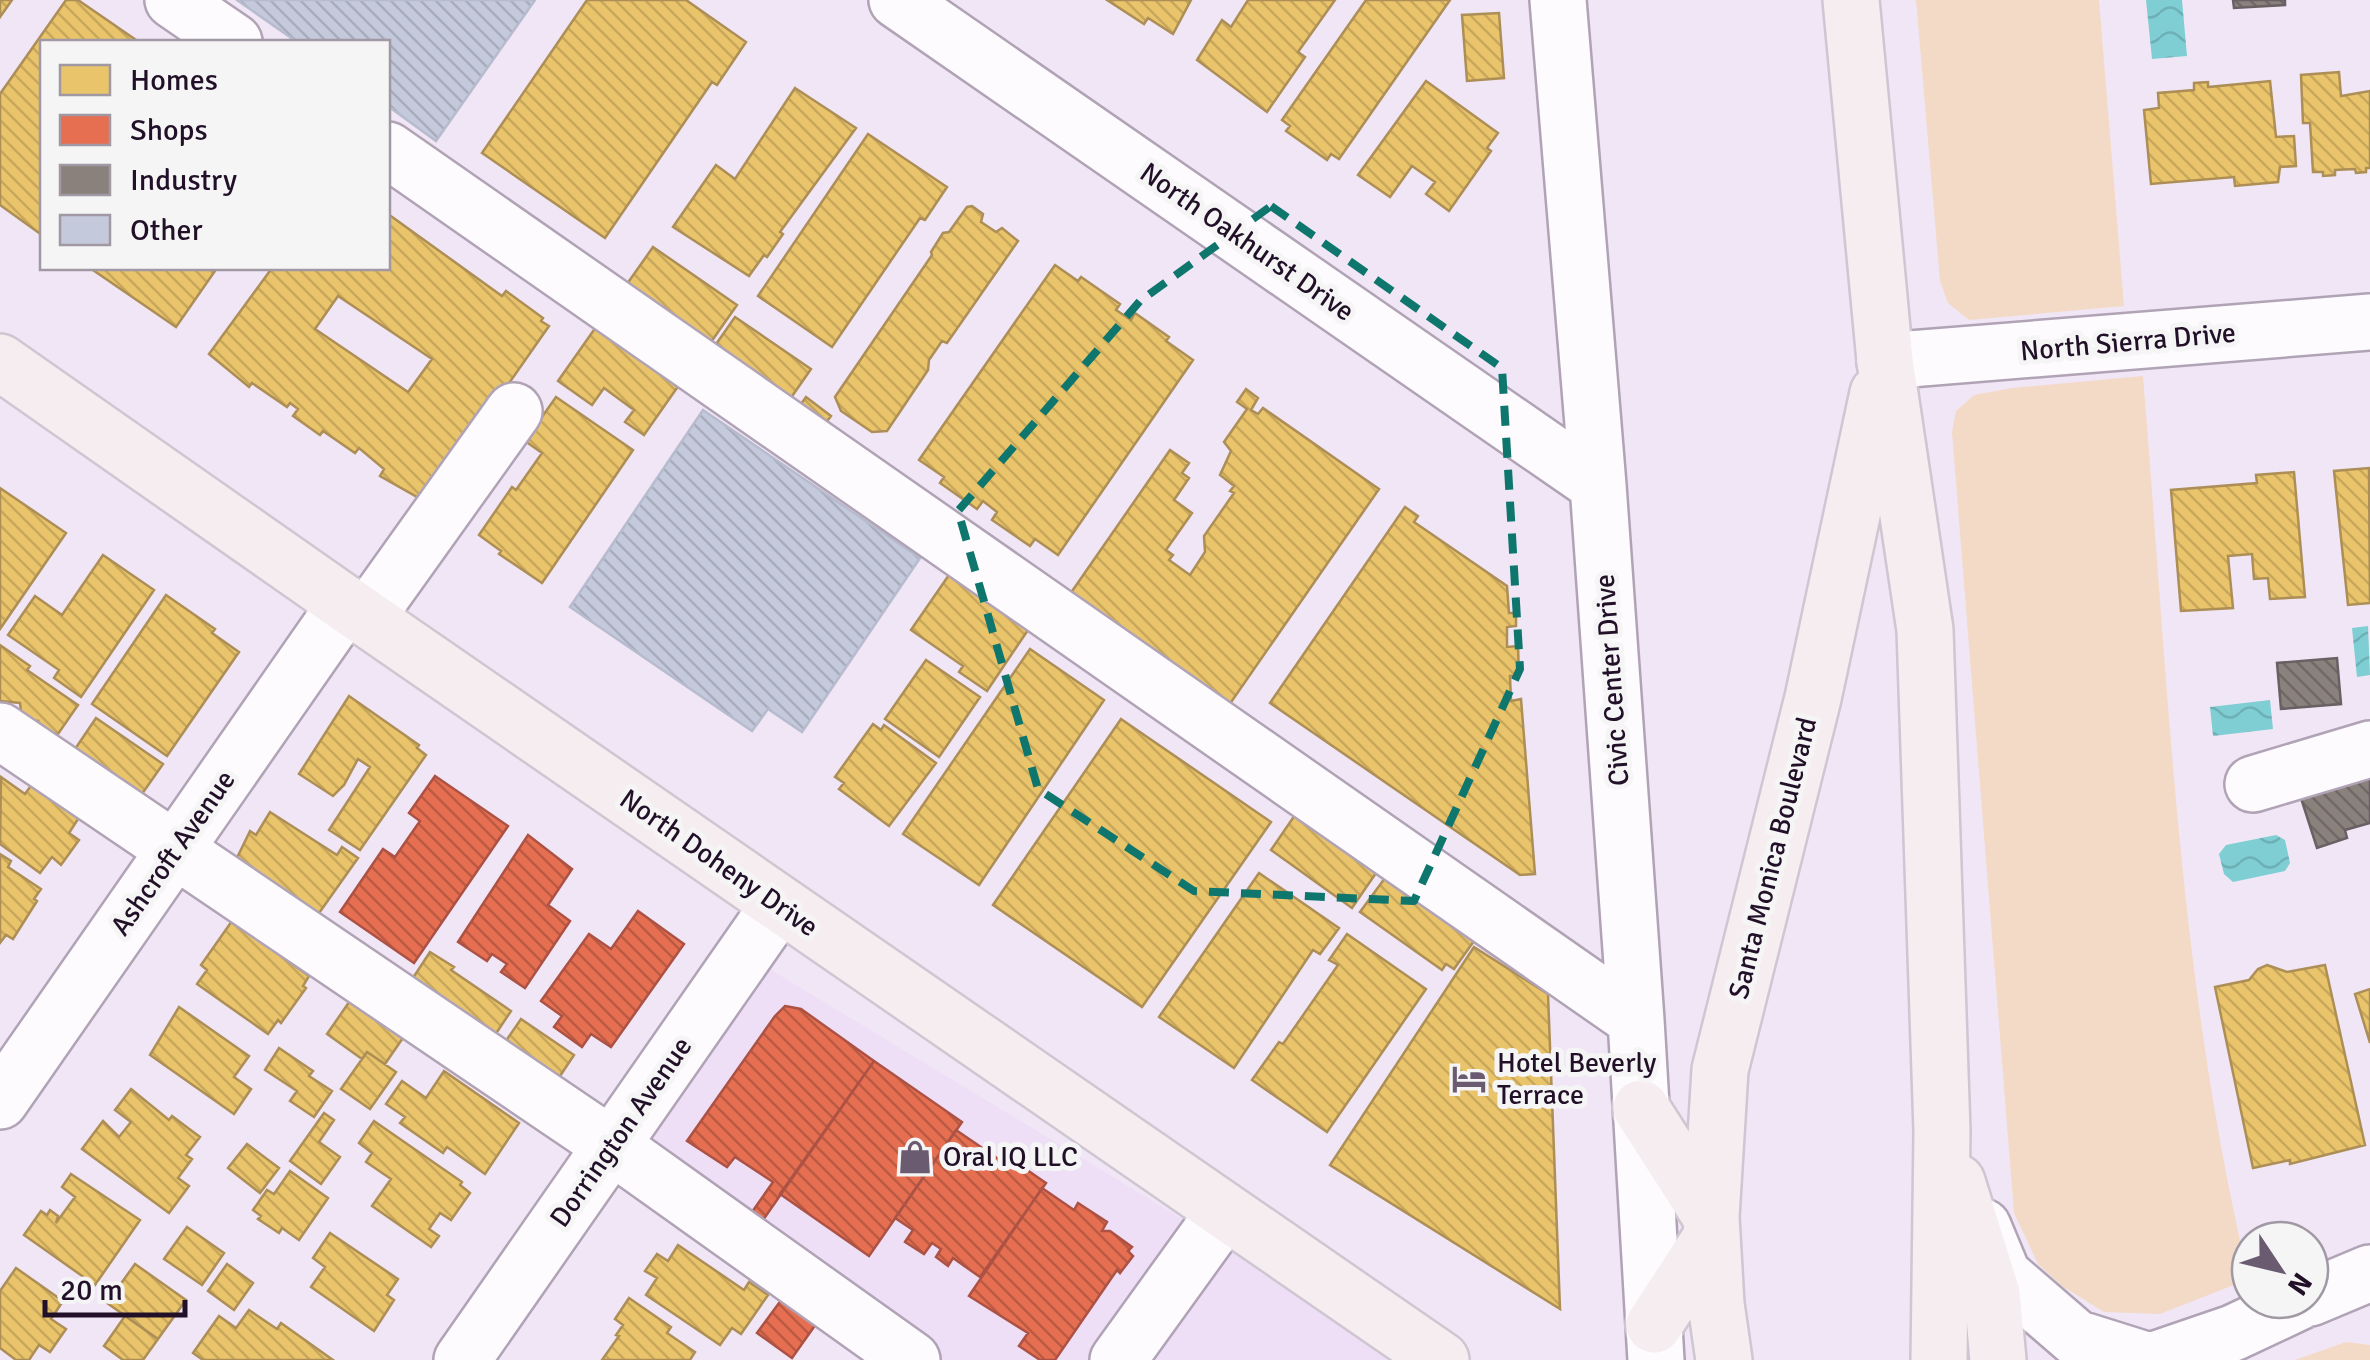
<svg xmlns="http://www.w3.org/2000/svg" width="2370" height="1360" viewBox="0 0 2370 1360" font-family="Signika,sans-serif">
<defs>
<pattern id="water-waves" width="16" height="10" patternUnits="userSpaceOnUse" patternTransform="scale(2.5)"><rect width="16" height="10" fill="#7fced3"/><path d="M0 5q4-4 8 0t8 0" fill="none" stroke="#6db0b5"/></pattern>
<pattern id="homes-back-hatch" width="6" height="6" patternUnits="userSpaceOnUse" patternTransform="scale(2.5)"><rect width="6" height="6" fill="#e9c46a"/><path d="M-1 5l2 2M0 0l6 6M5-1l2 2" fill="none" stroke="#c8a75c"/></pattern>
<pattern id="shops-back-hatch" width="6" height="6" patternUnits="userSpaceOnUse" patternTransform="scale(2.5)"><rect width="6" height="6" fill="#e76f51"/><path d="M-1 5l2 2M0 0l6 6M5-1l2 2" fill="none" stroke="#bb5a43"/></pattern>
<pattern id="industry-back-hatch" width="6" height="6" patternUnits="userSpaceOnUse" patternTransform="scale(2.5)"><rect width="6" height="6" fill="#8a817c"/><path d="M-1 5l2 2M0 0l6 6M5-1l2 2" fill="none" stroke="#706866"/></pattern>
<pattern id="building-back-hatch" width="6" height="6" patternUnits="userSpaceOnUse" patternTransform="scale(2.5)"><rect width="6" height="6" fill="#c4c9dc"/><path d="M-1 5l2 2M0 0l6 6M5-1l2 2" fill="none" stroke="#a8acbd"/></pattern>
</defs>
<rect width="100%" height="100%" fill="#f1e6f6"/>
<path fill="#eedef6" d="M748,956L1415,1360H916L612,1142Z"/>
<path fill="#f2dac6" d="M1916,0H2099L2124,306L1969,320L1948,303L1940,281Z
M2143,376C2168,677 2178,984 2249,1279L2160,1314L2104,1312L2062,1286L2038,1264L2014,1213L1952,432L1956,411L1974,395L2012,388Z
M2346,1342L2370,1345V1360H2295Z"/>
<path fill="url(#water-waves)" d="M2146,0H2182L2187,56L2152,59Z
M2368,626L2370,675L2357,677L2352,628Z
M2270,700L2273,729L2213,736L2210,707Z
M2276,835L2285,840L2290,863L2285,871L2233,882L2224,874L2219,854L2226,845Z"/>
<path fill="url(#homes-back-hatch)" stroke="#ad8e56" stroke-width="2.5" fill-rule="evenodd" d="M0,0H12L0,17Z
M66,0H78L139,42H42V235L0,205V94Z
M587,0H686L746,42L717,85L712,82L605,238L482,153Z
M1107,0H1191L1173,34L1148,18L1144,24Z
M1248,0H1335L1298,52L1305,57L1267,112L1197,60L1222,20L1231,27Z
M1366,0H1450L1339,159L1331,154L1327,160L1286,131L1290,126L1282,120Z
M1499,13L1504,78L1467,81L1462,15Z
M2339,72L2341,96L2370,91V168H2366V172L2356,173L2355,169L2335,170V175L2323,176V172H2313L2310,123H2303L2301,75Z
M1426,81L1498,133L1487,148L1491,151L1449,211L1426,194L1435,182L1412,166L1390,197L1358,175Z
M2270,81L2276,137L2294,136L2296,166L2280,167L2278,182L2235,186L2234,177L2151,184L2144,110L2159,108L2158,93L2194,90V83L2208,82V87Z
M795,88L856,128L780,232L783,234L767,257L764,255L749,276L673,227L716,165L735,179Z
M868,134L947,187L925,220L920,218L832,347L758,296Z
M972,206L983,214L981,222L996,232L1002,228L1018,241L947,343L942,341L929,360L928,370L887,431L872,432L841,411L835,397L932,255L931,252L943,233L949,232L967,207Z
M388,214L502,296L506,291L543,318L541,321L549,326L426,502L380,476L384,469L359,448L355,453L323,431L320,435L293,416L298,409L290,403L287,407L252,383L249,387L209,354L272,268H388ZM338,296L432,359L408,392L315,329Z
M653,247L737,305L711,342L627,284Z
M1055,265L1078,281L1081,277L1120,304L1116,310L1131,320L1135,313L1169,337L1166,341L1193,360L1058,555L1035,539L1030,546L992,520L997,512L983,501L977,509L940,483L944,477L919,460Z
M90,268H217L176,327Z
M735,317L811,369L788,402L712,350Z
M596,327L679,385L644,435L625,422L634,410L604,388L592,405L558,381Z
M1246,389L1258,398L1251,410L1258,414L1263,408L1379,489L1227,708L1068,597L1170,450L1189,463L1182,473L1189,478L1174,500L1192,513L1166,550L1173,555L1169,560L1190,575L1205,552L1204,536L1234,493L1230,491L1234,486L1220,475L1231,451L1224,442L1247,409L1237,402Z
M556,397L633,450L542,583L499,554L501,551L479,535L512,487L516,490L542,453L525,441Z
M806,397L831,416L821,429L796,411Z
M2369,468L2370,603L2348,605L2334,471Z
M2294,472L2305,597L2270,599L2268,578L2254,579L2252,554L2228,556L2233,608L2181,611L2171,490L2257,483L2256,475Z
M0,488L66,533L0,629Z
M1405,507L1418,516L1414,522L1507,586L1509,613H1516V626L1507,627V647L1518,646L1519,676H1510L1511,701L1521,699L1535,874L1520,875L1270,703Z
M103,555L154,590L81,697L54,678L59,670L8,635L35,596L62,615Z
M951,572L1030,627L987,691L959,672L963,666L911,630Z
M166,595L215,629L212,633L239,652L167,756L92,704Z
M0,645L30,666L27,670L78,705L58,734L36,731L38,721L22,720L20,703L0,701Z
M1030,649L1104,700L979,885L903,834Z
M926,660L980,697L939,757L885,719Z
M349,696L419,745L417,748L426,755L360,850L329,830L370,767L358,759L344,785L333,796L299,774Z
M96,718L163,764L137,801L71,755Z
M1121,719L1271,822L1142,1007L993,905Z
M873,724L881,730L884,725L936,763L889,826L839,789L844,783L835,777Z
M1,777L25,794L35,780L80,816L69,833L79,840L61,865L52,857L40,873L0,844Z
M270,812L337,855L342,847L358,858L312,923L232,868L250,831L256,835Z
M1295,815L1376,873L1352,908L1271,850Z
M0,854L11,861L8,867L41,889L34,899L37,901L13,939L6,935L0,943Z
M1259,873L1339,928L1320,954L1313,950L1234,1068L1159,1017Z
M1385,878L1474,941L1454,969L1446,964L1442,970L1360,912Z
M232,921L309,976L303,986L306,988L281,1023L278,1020L268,1034L197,984L207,970L201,965Z
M1347,934L1426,989L1327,1132L1252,1080L1279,1042L1283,1044L1338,965L1329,960Z
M1474,947L1548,994L1560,1309L1330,1165Z
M430,952L454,967L451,970L511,1011L489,1044L407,987Z
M2267,965L2287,972L2325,965L2365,1145L2290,1164V1160L2253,1168L2215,987L2249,980L2258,969Z
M2370,989V1043L2355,994Z
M354,995L407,1032L385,1064L367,1052L362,1059L327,1034Z
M179,1007L249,1056L234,1077L251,1089L234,1114L150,1055Z
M521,1019L574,1055L552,1088L499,1051Z
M279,1048L313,1071L309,1076L332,1091L314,1117L290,1101L297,1091L265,1070Z
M367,1052L396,1072L370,1109L341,1089Z
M444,1071L519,1123L485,1174L447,1147L443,1153L400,1123L405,1117L386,1104L402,1081L426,1098Z
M131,1089L169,1120L172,1116L200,1137L186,1155L192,1159L178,1178L189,1186L169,1213L82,1149L103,1121L119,1137L131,1122L115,1110Z
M324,1113L334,1120L319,1142L340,1157L321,1184L290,1161Z
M374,1121L462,1182L460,1185L470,1193L451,1220L440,1213L429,1229L439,1236L431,1247L372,1206L391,1179L366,1162L372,1153L359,1143Z
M247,1144L279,1168L260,1193L228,1168Z
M290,1171L328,1198L299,1240L282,1228L279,1233L258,1219L261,1216L253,1210L267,1190L274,1194Z
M71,1174L140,1220L95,1285L24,1235L41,1211L47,1215L50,1210L58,1216L56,1223L75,1197L62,1187Z
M187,1227L224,1253L202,1285L164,1259Z
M330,1233L398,1279L387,1295L394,1300L374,1331L311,1287L325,1267L313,1258Z
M678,1245L744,1290L749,1282L768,1295L741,1334L732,1328L720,1345L646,1295L657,1278L645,1271L657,1254L668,1261Z
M135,1264L186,1300L158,1339L107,1303Z
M227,1264L253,1283L234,1310L208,1291Z
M16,1268L63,1301L51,1319L66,1329L50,1352L39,1345L29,1360H16L0,1348V1291Z
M629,1298L671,1327L667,1333L695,1352L690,1360H602L619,1336L616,1335L623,1325L615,1319Z
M249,1310L277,1329L281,1323L333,1360H203L193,1353L219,1316L236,1328Z
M125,1316L158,1339L143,1360H123L104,1346Z"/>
<path fill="url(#shops-back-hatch)" stroke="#ac5245" stroke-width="2.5" d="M435,776L508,826L414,963L340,912L383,849L395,857L420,821L409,813Z
M528,835L572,869L548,905L570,921L525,988L501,972L507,964L492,954L487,961L458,942Z
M638,911L684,944L611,1047L591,1034L582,1047L554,1027L562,1016L541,1001L589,934L611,949Z
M785,1006L801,1009L874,1061L763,1220L752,1212L773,1182L735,1157L727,1167L687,1141L775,1016Z
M874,1061L962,1122L869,1256L780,1194Z
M956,1130L1013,1169L1017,1163L1046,1183L980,1277L953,1258L948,1266L936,1257L941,1249L932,1243L924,1254L905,1242L913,1230L895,1218Z
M1042,1188L1074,1210L1078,1203L1107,1222L1102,1231H1110L1132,1247L1128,1251L1133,1256L1120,1273L1117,1270L1055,1360H1040L1019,1346L1028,1333L969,1296Z
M782,1299L816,1324L792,1358L757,1333Z"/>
<path fill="url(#industry-back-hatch)" stroke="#6a5f63" stroke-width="2.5" d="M2233,0H2285V5L2234,8Z
M2337,658L2341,704L2281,709L2277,663Z
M2370,775V823L2345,830L2347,838L2317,848L2299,792Z"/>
<path fill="url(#building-back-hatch)" stroke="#b6bbcd" stroke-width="2.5" d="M237,0H535L436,141L388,106V42H297Z
M703,410L920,558L802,732L768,709L752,731L570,607Z"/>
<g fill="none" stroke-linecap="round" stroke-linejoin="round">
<g stroke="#b0a3b5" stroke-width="60">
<path id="minor" d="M173,0L234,42
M897,0L1598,485
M1558,0L1598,485L1636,1020L1656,1360
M388,150L1636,1020
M1885,361L2370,322
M366,618L514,411
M0,731L612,1146L912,1360
M2253,784L2370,749
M0,1101L346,604
M1983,1227L2003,1275L2076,1338L2146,1360
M2310,1298L2370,1273
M462,1360L779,905
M1118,1360L1224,1213
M2154,1360L2233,1333L2303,1300"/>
</g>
<g stroke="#cec6d1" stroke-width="60">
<path id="major" d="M1851,0L1885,361L1925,630L1942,1131L1939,1360
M0,362L366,618L1441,1360
M1641,1108L1711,1217
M1957,1182L1992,1294L1998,1360
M1654,1325L1712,1236
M1724,1360L1716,1304L1711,1217L1720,1070L1813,698L1878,393"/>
</g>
<use href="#minor" stroke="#fdfbfe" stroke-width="55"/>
<use href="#major" stroke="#f5edef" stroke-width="55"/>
</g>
<path fill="none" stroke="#0f766e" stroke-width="8" stroke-dasharray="20 12" stroke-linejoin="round" d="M1271,206L1502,368L1520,669L1414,901L1194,891L1038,789L958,511L1140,301Z"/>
<defs>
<g id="hotel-bare" transform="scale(2.7)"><path d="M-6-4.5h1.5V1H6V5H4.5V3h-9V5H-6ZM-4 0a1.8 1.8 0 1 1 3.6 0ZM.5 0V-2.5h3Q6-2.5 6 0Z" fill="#6a5b70" stroke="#f5f5f5" stroke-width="2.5" paint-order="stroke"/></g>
<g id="shop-bare" transform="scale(2.7)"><path d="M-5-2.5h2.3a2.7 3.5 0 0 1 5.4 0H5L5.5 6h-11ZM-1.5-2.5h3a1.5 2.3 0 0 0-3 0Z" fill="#6a5b70" stroke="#f5f5f5" stroke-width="2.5" paint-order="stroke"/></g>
</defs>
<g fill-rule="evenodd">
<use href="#hotel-bare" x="1469" y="1079"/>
<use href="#shop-bare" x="915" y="1157"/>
</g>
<g text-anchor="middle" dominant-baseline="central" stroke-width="10" stroke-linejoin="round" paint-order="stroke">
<g font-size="28" fill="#211028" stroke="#f5f5f5">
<text transform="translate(1247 242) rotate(35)">North Oakhurst Drive</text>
<text transform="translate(2128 342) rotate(-5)">North Sierra Drive</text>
<text transform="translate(1612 680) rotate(-94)">Civic Center Drive</text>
<text transform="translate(173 853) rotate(-55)">Ashcroft Avenue</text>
<text transform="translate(1773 858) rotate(-76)">Santa Monica Boulevard</text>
<text transform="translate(719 863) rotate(35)">North Doheny Drive</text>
<text transform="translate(621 1132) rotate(-55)">Dorrington Avenue</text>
</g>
<g font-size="28" fill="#211028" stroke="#f5f5f5" text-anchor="start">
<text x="1497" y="1063">Hotel Beverly<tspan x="1497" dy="32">Terrace</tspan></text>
<text x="943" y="1157">Oral IQ LLC</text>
</g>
</g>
<rect x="40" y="40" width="350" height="230" fill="#f5f5f5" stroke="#a099a3" stroke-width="2.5"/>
<rect x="60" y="65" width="50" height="30" fill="#e9c46a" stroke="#a099a3" stroke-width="2.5"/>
<text x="130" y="90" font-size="30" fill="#211028">Homes</text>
<rect x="60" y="115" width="50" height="30" fill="#e76f51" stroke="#a099a3" stroke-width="2.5"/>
<text x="130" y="140" font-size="30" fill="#211028">Shops</text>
<rect x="60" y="165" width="50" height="30" fill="#8a817c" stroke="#a099a3" stroke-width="2.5"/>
<text x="130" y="190" font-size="30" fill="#211028">Industry</text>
<rect x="60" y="215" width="50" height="30" fill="#c4c9dc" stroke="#a099a3" stroke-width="2.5"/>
<text x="130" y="240" font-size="30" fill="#211028">Other</text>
<g transform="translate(2280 1270) rotate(125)"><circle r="48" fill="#f5f5f5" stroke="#a099a3" stroke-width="2.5"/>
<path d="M0-8L18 38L0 25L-18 38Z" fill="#6a5b70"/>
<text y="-15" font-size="28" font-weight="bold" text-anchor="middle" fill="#211028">N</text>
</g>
<path d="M45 1300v15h140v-15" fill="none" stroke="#211028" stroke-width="5"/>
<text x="60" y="1300" font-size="30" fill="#211028" stroke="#f5f5f5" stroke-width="8" paint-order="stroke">20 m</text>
</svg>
